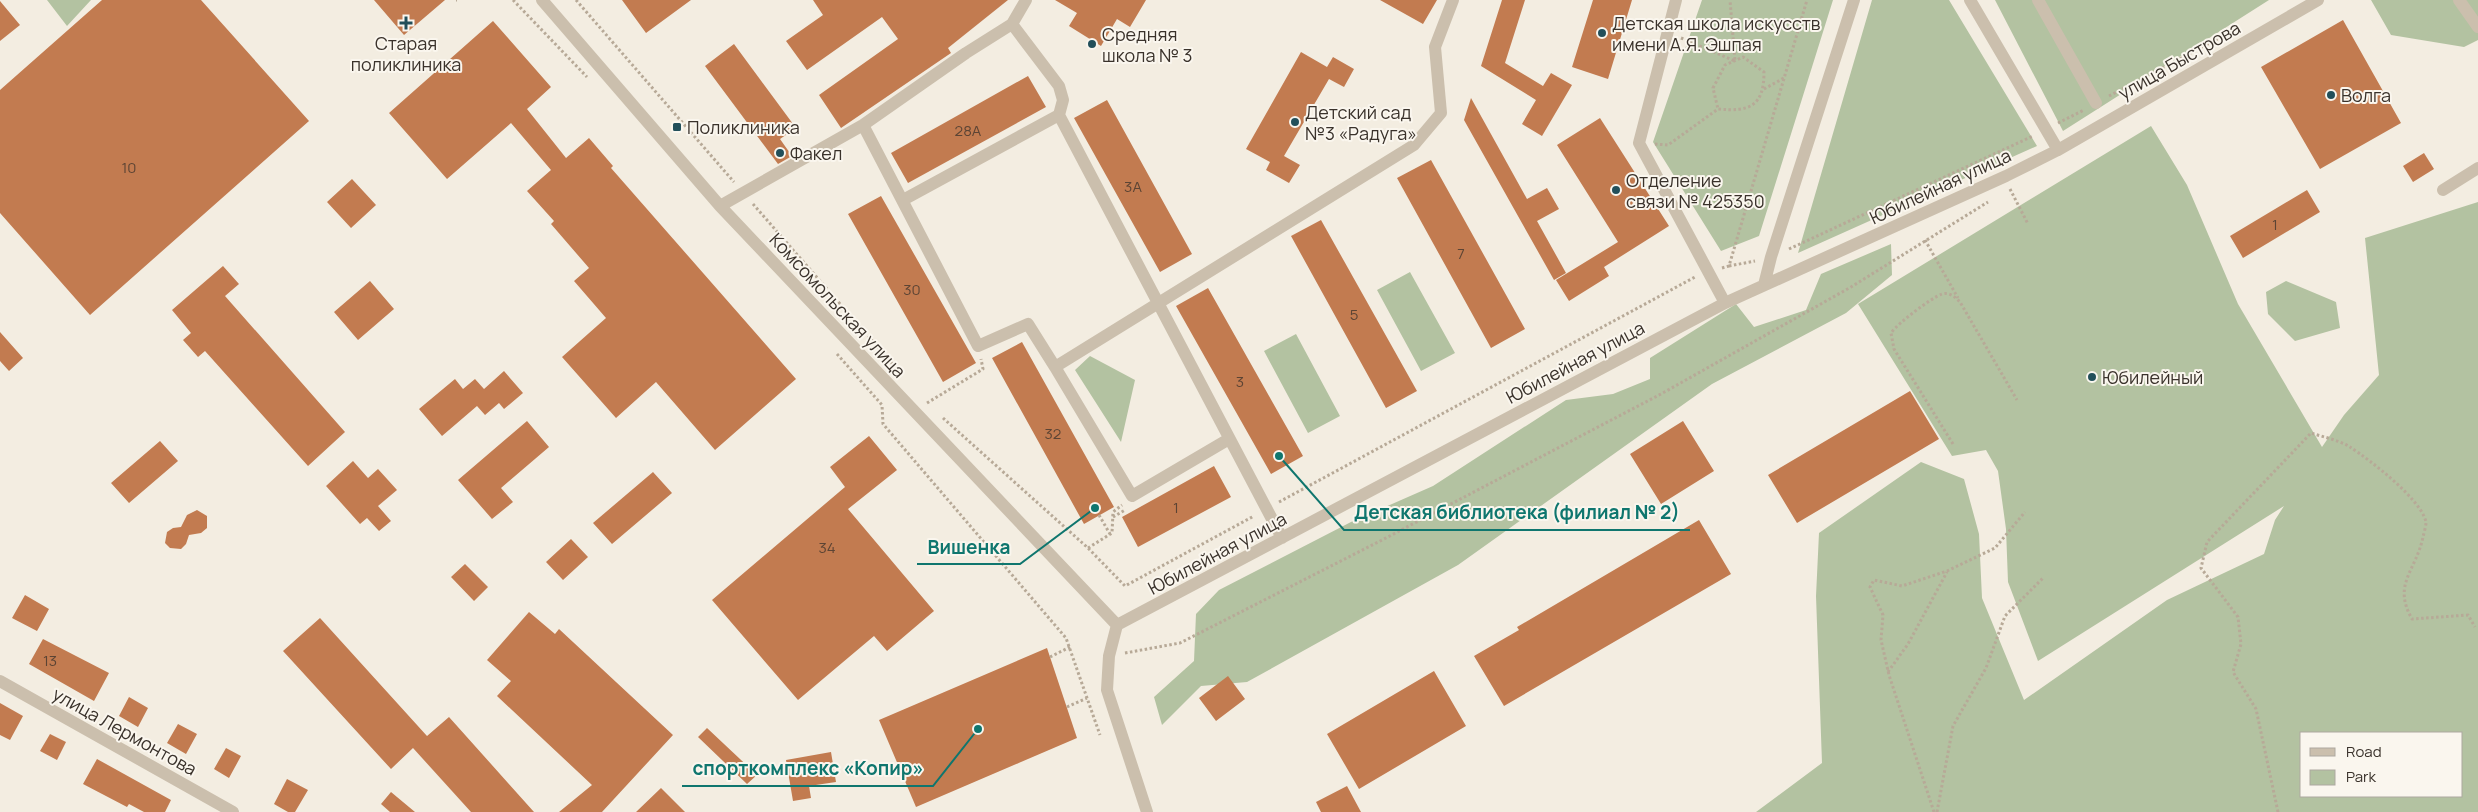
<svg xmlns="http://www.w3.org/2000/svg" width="2478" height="812" viewBox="0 0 2478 812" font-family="Manrope,sans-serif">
<rect width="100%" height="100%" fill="#f3ede1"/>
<path fill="#b3c2a1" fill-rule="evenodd" d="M47,0H91L67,26Z
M1702,0H1833L1759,236L1721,251L1653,142Z
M1872,0H1949L2037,146L1798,253Z
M1995,0H2269L2063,131Z
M2371,0H2478V40L2464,47L2391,35Z
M2151,126L2187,185L2238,304L2322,447L2344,415L2379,375L2365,238L2478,202V812H1756L1822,763L1816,596L1819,533L1921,462L1964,479L1979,534L1982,598L2024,700L2167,600L2264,554L2275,520L2284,506L2038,661L2008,582L2006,529L1998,471L1986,450L1952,456L1858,304ZM2462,733V796H2302V733Z
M1891,244L1892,275L1846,313L1712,384L1458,565L1247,682L1201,686L1162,725L1154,697L1194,661L1196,614L1219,590L1351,522L1433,486L1566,400L1613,394L1650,379V358L1736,304L1754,327L1806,310L1821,274Z
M1410,272L1455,353L1421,371L1377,290Z
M2286,281L2336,302L2340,328L2295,341L2268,314L2266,292Z
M1296,334L1340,416L1308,433L1264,351Z
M1090,356L1135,380L1121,442L1075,370Z"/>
<path fill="#c27b50" d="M102,0H201L309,121L90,315L0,213V90Z
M374,0H445L404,35Z
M622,0H691L646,33Z
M813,0H1008L948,48L951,53L841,128L819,95L898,39L882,17L807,70L786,41L823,15Z
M1055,0H1146L1130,27L1117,19L1101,46L1069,26L1077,13Z
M1380,0H1437L1423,24Z
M1502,0H1525L1505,63L1543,86L1551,73L1572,85L1542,136L1522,124L1536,100L1481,66Z
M1593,0H1632L1608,79L1572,67Z
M0,1L20,25L0,41Z
M2343,20L2401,123L2320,169L2261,67Z
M493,21L551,87L527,109L566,158L589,138L613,166L611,168L796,379L715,450L656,382L616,418L562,357L606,318L574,281L589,268L551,224L554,221L527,191L551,170L511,123L447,179L389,113Z
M734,44L796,128L780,139L792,156L778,164L705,66Z
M1301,52L1327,67L1333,57L1354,69L1344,87L1329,79L1284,156L1300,165L1289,183L1266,170L1270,162L1246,149Z
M1028,76L1046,107L908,183L891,153Z
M1471,98L1527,199L1547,188L1559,209L1537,221L1566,273L1554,280L1464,120Z
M1107,100L1192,254L1160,272L1074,118Z
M1600,118L1669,226L1604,267L1609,276L1569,301L1556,280L1618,242L1557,145Z
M2424,153L2434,169L2413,182L2403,166Z
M1431,160L1525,329L1491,348L1397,178Z
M352,179L376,205L351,228L327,202Z
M2307,190L2320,212L2243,258L2230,236Z
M881,196L976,363L943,382L848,214Z
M1321,220L1417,391L1386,408L1291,236Z
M223,266L239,284L225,296L345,432L308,466L205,351L198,357L183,340L191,333L172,310Z
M370,281L394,309L358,340L334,312Z
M1208,288L1303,456L1271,474L1176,306Z
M0,332L23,358L9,371L0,361Z
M1022,342L1114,507L1084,524L992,358Z
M504,371L523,393L504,409L499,403L485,415L477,406L442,436L419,409L455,379L463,389L475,379L484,389Z
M1910,391L1939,439L1797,523L1768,475Z
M527,421L549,447L501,488L513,502L492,519L458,480Z
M1683,421L1714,471L1661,504L1630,454Z
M869,436L897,470L848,509L934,611L887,651L874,636L798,700L712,600L845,487L830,467Z
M160,441L178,461L129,503L111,483Z
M353,461L368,478L378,469L397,490L378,506L391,521L379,531L367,518L360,524L326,486Z
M1214,466L1231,497L1138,547L1122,517Z
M653,472L672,493L612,544L593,523Z
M197,510L207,516V528L201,533L189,535L186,544L181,549L170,548L165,543L167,532L173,528L181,527L187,515Z
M1699,520L1731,574L1504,706L1474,656L1519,630L1517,627Z
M571,539L588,557L563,580L546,562Z
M465,564L488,587L474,601L451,577Z
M25,595L49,609L37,631L12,618Z
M529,612L555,634L559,629L673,735L602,812H559L592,785L497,696L511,681L487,660Z
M320,618L427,736L449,717L534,812H471L413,748L391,769L283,651Z
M43,639L109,673L94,701L29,664Z
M1047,648L1077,738L916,807L879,720Z
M1434,671L1466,726L1359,789L1327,734Z
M1228,676L1245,699L1216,721L1199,698Z
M129,697L148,708L138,727L119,716Z
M0,703L23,716L10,740L0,735Z
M178,724L197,734L186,754L167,743Z
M707,728L757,775L747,784L698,737Z
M50,734L66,742L57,760L40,751Z
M226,748L241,756L229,778L214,769Z
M831,752L836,782L809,786L811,798L793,801L786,760Z
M97,759L171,800L165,812H144L129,804L127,807L83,784Z
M287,779L308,790L295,812H288L274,804Z
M1347,786L1361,812H1321L1316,802Z
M661,788L685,812H636Z
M391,792L415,812H390L381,804Z"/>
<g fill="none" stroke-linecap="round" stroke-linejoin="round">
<path stroke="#b7a997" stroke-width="3" stroke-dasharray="2.5 2.5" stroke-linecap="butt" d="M456,0H457
M513,0L587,77
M576,0L734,182
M1681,38L1735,61L1730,0
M1764,89L1784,78
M2109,96L2221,37
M2058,123L2084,110
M1655,144L1668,145L1718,109C1750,112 1764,106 1764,72L1743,57L1725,65L1713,88L1718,109
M2010,189L2028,224
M753,204L895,367
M1925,240L1958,298
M1789,249L2033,136
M1729,266L1755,261
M1722,268L1729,266L1807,0
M837,354L882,405L883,424L1066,638L1100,735
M927,403L983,369L981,359
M943,418L1088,548L1125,586L1254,516
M1953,444L1894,349L1891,333C1898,323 1931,298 1942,294C1950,292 1955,297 1960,302L2017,400
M1279,502L1695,277
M1099,515L1110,534
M1113,517L1125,510
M1088,548L1112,533L1113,512L1122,505
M1125,653L1180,643L1384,539L1661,394L1851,287L1988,202
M1050,657L1070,647
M1888,672L1908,644L1947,572
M1067,707L1087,698
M1934,812L1889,675L1881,640L1883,615L1870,587L1874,580L1902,586L1947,571L1995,548L2025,512
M1937,812L1953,726L1986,668L2005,616L2044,577
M2278,812L2256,709L2233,672L2241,644L2238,617L2201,568L2207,542L2311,433C2323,437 2339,440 2350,447C2370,460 2421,499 2426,522C2426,526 2424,533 2423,537C2416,571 2392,584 2412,619L2468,615L2475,627"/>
<path stroke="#cbbfad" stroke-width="12" d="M542,0L720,206L1117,625
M1676,0L1639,143L1725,303
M1970,0L2058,150
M2038,0L2096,103
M2459,0L2478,27
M1012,24L1059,86L1063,100L1059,115L1282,538
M863,125L978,346L1028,324L1055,367L1414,145L1441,113L1435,47L1453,0
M2443,190L2478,168
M903,200L1059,115
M720,206L863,125L966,53L1012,24L1026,0
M1764,285L1771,257L1854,0
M1055,367L1132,496L1229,439
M1117,625L1725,303L2006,176L2058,150L2318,0
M1117,625L1109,656L1107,690L1147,812
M0,681L233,812"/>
</g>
<g fill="#224f5a" stroke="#faf6ee" stroke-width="2">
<path d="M403.5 15.5h5v5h5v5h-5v5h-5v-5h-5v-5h5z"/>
<circle cx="1602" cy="33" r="5"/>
<circle cx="1092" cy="44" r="5"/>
<circle cx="2331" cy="95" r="5"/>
<circle cx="1295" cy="122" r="5"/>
<rect x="672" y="122" width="10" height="10" rx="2.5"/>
<circle cx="780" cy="153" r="5"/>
<circle cx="1616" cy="190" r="5"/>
<circle cx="2092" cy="377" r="5"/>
</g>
<g text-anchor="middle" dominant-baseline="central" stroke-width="4" stroke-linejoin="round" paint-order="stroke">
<g font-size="15" fill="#5c4434">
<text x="968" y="130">28А</text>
<text x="129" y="167">10</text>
<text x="1133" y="186">3А</text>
<text x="2275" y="224">1</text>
<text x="1461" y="253">7</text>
<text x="912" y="289">30</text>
<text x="1354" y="314">5</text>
<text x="1240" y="381">3</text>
<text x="1053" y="433">32</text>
<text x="1176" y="507">1</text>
<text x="827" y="547">34</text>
<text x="50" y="660">13</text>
</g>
<g font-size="18" fill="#3a322b" stroke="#faf6ee" text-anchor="start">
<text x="1612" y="23">Детская школа искусств<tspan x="1612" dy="21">имени А.Я. Эшпая</tspan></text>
<text x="1102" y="34">Средняя<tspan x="1102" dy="21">школа № 3</tspan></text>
<text x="406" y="43" text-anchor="middle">Старая<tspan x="406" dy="21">поликлиника</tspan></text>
<text x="2341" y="95">Волга</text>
<text x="1305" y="112">Детский сад<tspan x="1305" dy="21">№3 «Радуга»</tspan></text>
<text x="687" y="127">Поликлиника</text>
<text x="790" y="153">Факел</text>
<text x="1626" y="180">Отделение<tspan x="1626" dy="21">связи № 425350</tspan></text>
<text x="2102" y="377">Юбилейный</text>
</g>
<g font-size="18" fill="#3a322b" stroke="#faf6ee">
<text transform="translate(2179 60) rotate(-30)">улица Быстрова</text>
<text transform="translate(1940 186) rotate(-25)">Юбилейная улица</text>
<text transform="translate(838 305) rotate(47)">Комсомольская улица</text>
<text transform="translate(1575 362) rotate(-28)">Юбилейная улица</text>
<text transform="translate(1217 553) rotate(-28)">Юбилейная улица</text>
<text transform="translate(125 731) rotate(29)">улица Лермонтова</text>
</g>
</g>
<path fill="none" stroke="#0f766e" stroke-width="2" d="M1279 456L1344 530H1690M1095 508L1020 564H917M978 729L933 786H682"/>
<g fill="#0f766e" stroke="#faf6ee" stroke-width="2">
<circle cx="1279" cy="456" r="5"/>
<circle cx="1095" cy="508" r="5"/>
<circle cx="978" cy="729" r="5"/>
</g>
<g font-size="19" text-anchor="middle" font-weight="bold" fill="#0f766e" stroke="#faf6ee" stroke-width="4" stroke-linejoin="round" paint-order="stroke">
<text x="1517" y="519">Детская библиотека (филиал № 2)</text>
<text x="969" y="554">Вишенка</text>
<text x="808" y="775">спорткомплекс «Копир»</text>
</g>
<rect x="2300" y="732" width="162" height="65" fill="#faf6ee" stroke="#ada8a0"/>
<rect x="2310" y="748" width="25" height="8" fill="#cbbfad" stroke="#ada8a0"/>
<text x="2346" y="757" font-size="15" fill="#3a322b">Road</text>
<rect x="2310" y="770" width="25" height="15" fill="#b3c2a1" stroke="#ada8a0"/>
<text x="2346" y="782" font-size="15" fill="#3a322b">Park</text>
</svg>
